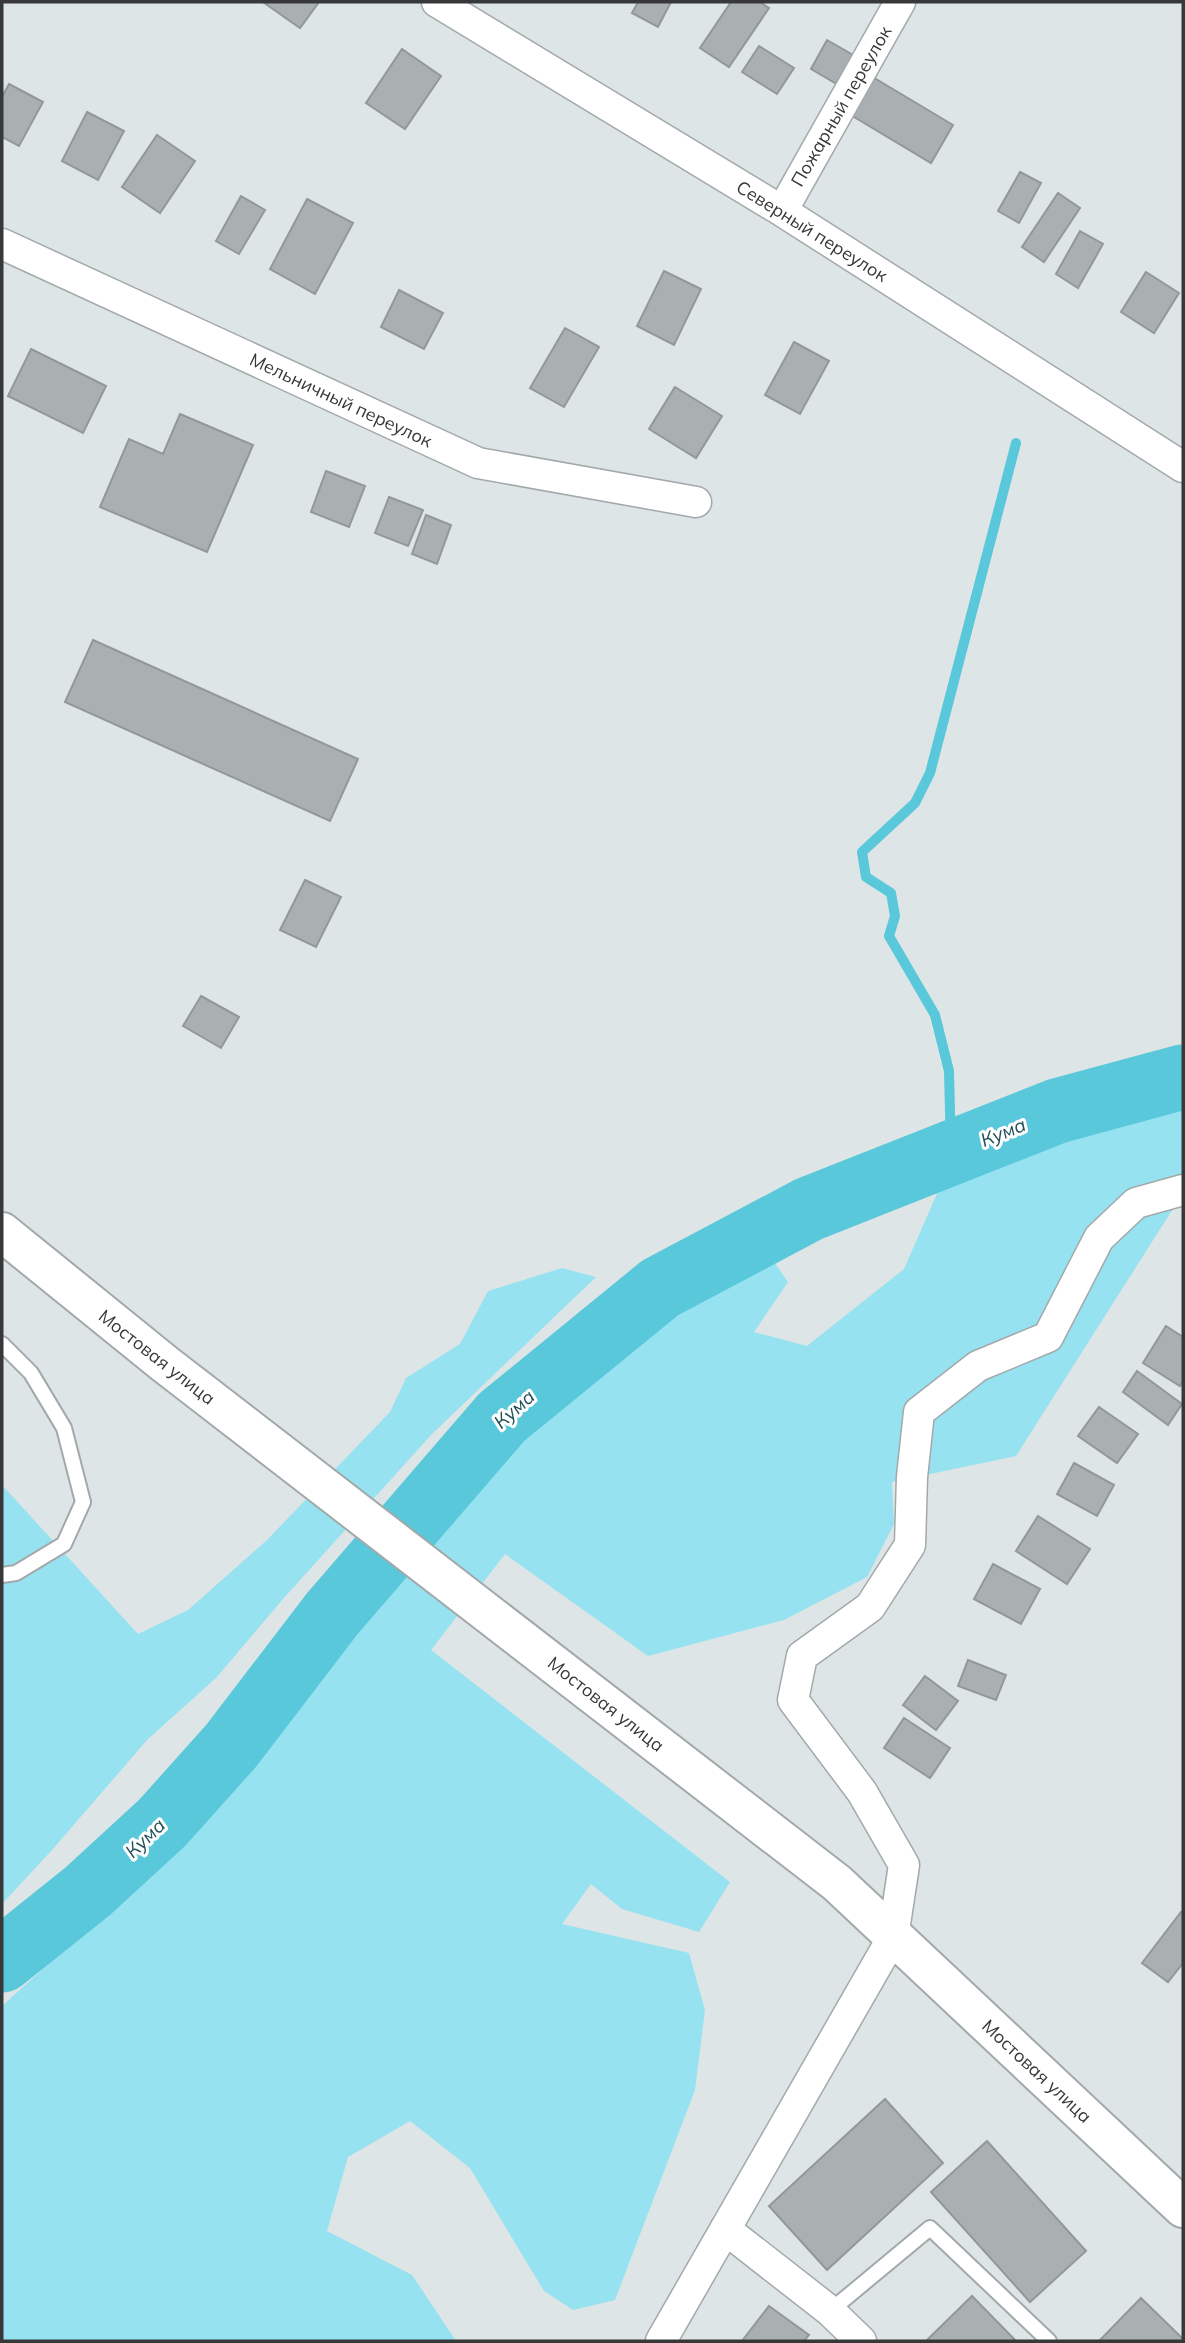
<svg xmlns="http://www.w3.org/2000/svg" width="1185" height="2343" viewBox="0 0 1185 2343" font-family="Mulish,sans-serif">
<rect width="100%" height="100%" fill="#dee5e6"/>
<path fill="#96e2f0" d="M1183,1100V1193L1016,1456L892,1482L894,1524L867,1577L784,1620L648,1656L505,1554L431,1650L730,1882L699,1932L622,1909L591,1884L562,1924L689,1953L705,2010L695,2090L615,2300L573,2310L544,2291L470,2168L410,2121L348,2157L327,2231L412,2275L456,2341H2V2006L183,1842L332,1647L481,1477L646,1328L730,1260L770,1256L788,1282L754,1332L807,1346L904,1269L939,1189L1054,1138Z
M562,1268L596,1277L431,1435L283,1599L216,1678L148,1739L52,1850L2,1904V1485L138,1634L188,1610L267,1540L390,1412L406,1378L460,1344L488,1291Z"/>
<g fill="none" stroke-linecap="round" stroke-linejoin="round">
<path stroke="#59c8da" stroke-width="10" d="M951,1153L949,1071L935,1015L889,936L895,916L891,893L866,877L862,852L915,803L930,773L1016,443"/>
<path stroke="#59c8da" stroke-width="65" d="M2,1960L88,1891L162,1823L231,1746L332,1614L502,1417L660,1288L809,1209L1057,1111L1183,1077"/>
</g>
<path fill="#aab0b1" stroke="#929899" stroke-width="2" d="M263,2H319L300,28Z
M638,2H671L658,27L632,13Z
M731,2H760L769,8L729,67L700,48Z
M827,40L862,60L845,89L811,69Z
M759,46L794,68L777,94L742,72Z
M402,49L441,76L405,129L366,103Z
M871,76L953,125L931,163L849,114Z
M9,84L43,102L19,146L2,137V97Z
M87,112L124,131L98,180L62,161Z
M157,135L195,161L160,213L122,187Z
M1020,172L1041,183L1019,223L998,211Z
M1058,193L1080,208L1044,262L1022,247Z
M241,196L265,210L239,254L216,241Z
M307,199L353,223L315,294L270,269Z
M1080,231L1103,244L1078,288L1056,274Z
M664,271L701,289L674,345L637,326Z
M1146,272L1179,293L1154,333L1121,312Z
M399,290L443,313L424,349L381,327Z
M565,328L599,347L564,407L530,388Z
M794,342L829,361L800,414L765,395Z
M31,349L106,386L83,433L8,396Z
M675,387L722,416L696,458L649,429Z
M180,414L253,445L207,552L100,507L129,439L163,454Z
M326,471L365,486L349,527L311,512Z
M389,497L423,510L408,546L375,533Z
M426,515L451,525L437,564L412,554Z
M93,640L358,759L330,821L65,702Z
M305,880L341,897L316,947L280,930Z
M201,996L239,1017L221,1048L183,1026Z
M1166,1326L1183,1337V1381L1180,1386L1143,1363Z
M1137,1371L1182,1404L1168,1425L1123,1392Z
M1099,1407L1138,1434L1117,1463L1078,1436Z
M1074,1463L1114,1485L1097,1516L1057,1494Z
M1038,1516L1090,1549L1067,1584L1016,1551Z
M993,1564L1040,1589L1021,1624L974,1599Z
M968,1660L1006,1675L996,1700L958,1686Z
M925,1676L958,1701L936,1730L903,1705Z
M904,1718L950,1748L930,1778L884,1748Z
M1181,1912L1183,1913V1963L1168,1982L1142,1963Z
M885,2099L943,2163L827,2270L769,2206Z
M987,2141L1086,2251L1030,2302L931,2192Z
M972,2296L1016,2341H928L927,2340Z
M1141,2298L1183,2339V2341H1099Z
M769,2306L809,2335L804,2341H742Z"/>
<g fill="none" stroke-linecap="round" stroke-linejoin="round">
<g stroke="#a3a9aa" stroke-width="18">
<path id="service" d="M2,1344L31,1373L64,1428L83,1502L64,1544L16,1573L2,1575
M830,2311L930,2228L1049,2341"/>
</g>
<g stroke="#a3a9aa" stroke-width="33">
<path id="minor" d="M437,2L782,211L1183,467
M782,211L900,2
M2,244L478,463L696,502
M725,2229L830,2311L861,2341
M661,2341L893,1937L904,1865L862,1792L793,1700L802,1656L870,1607L910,1545L912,1477L919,1412L978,1366L1048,1337L1099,1238L1136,1203L1183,1190"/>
</g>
<g stroke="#a3a9aa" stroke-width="42">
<path id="secondary" d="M2,1232L165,1364L837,1883L1183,2208"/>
</g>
<use href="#service" stroke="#fff" stroke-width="14"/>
<use href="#minor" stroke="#fff" stroke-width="30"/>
<use href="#secondary" stroke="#fff" stroke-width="38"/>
</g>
<g text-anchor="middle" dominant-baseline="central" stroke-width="6" stroke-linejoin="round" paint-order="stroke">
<g font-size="18" fill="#363839" stroke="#fff">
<text transform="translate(841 106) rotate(-60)">Пожарный переулок</text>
<text transform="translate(812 231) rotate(32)">Северный переулок</text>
<text transform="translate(341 400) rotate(25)">Мельничный переулок</text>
<text transform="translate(157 1357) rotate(38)">Мостовая улица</text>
<text transform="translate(606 1704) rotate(38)">Мостовая улица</text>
<text transform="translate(1037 2071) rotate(43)">Мостовая улица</text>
</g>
<g font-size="19" font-style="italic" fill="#205058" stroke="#fff">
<text transform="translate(1003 1132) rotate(-22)">Кума</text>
<text transform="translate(514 1409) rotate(-42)">Кума</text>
<text transform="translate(145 1838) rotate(-44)">Кума</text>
</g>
</g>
<rect width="1185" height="2343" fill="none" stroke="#363839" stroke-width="7"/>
</svg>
